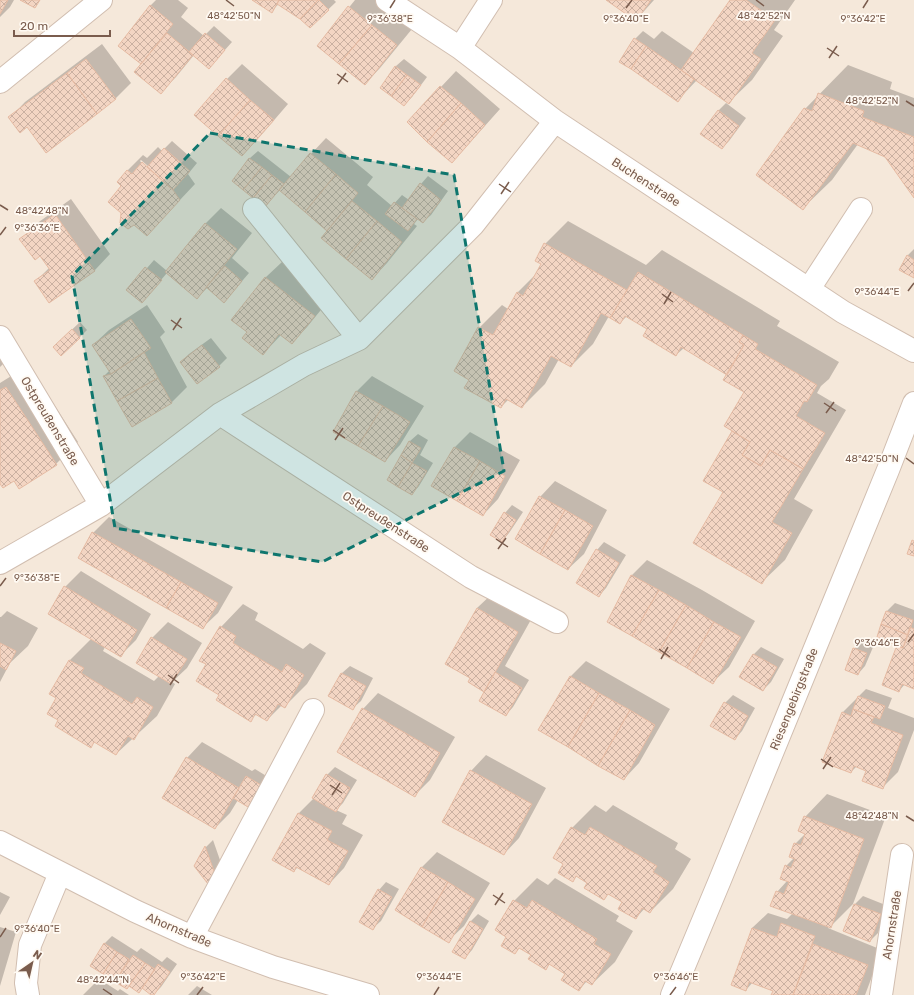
<svg xmlns="http://www.w3.org/2000/svg" width="914" height="995" viewBox="0 0 914 995" font-family="Rubik,sans-serif">
<defs>
<pattern id="building-cross-hatch" width="8" height="8" patternUnits="userSpaceOnUse"><rect width="8" height="8" fill="#f3d5c3"/><path d="M0 0l8 8M0 8l8-8" fill="none" stroke="#cab0a1"/></pattern>
</defs>
<rect width="100%" height="100%" fill="#fdf6ec"/>
<path fill="#f5e8da" d="M0,0H914V995H0Z"/>
<path fill="#0003" fill-rule="evenodd" d="M0,0H14L10,7L0,17Z
M156,0H178L188,8L181,17L204,36L214,26L232,42L216,60L194,55L176,77L160,93L142,64L150,6Z
M253,0H334L336,2L310,27L300,18L279,4L271,11Z
M355,0H376L412,29L380,68L365,84L318,46Z
M607,0H654L636,20Z
M731,0H795L774,30L783,36L752,80L729,102L697,80L678,100L635,39L643,31L654,39L662,31L694,53Z
M102,44L131,83L115,99L27,126L10,118L25,102Z
M404,59L427,77L412,97L404,105L382,88L396,66Z
M242,64L288,104L257,140L242,155L227,79Z
M848,65L892,82L890,89L914,98V196L885,156L858,144L832,180L803,208L805,109Z
M456,71L500,109L467,146L452,162L408,122Z
M726,103L746,118L729,141L722,148L718,111Z
M326,138L373,177L367,185L392,206L402,195L409,200L421,184L428,176L448,191L431,215L423,222L418,219L414,224L417,226L387,263L372,279L328,231L280,190L265,206L234,181L250,158L258,151L291,177L311,154Z
M172,141L197,163L188,174L195,184L162,219L123,186L127,171L143,155L147,158L158,147L162,151ZM141,160L148,166V169L140,161Z
M71,199L110,254L95,270L50,302L35,282L49,268L40,255L21,240L36,224Z
M221,208L252,233L232,258L249,273L231,294L208,287L197,298L167,273L142,302L128,290L154,260L167,271L205,224Z
M568,221L646,265L662,250L780,321L777,326L839,362L829,379L821,386L817,393L846,410L794,499L813,510L785,560L762,582L724,492L705,481L734,431L745,392L728,375L684,348L676,355L648,329L627,316L620,323L609,316L593,344L571,366L559,359L545,384L522,407L509,399L501,407L470,379L479,328L502,305L508,309L518,292L538,272L543,264L545,244Z
M914,249V277L907,256Z
M282,262L329,300L307,327L292,343L281,335L263,354L248,332L233,320L266,277Z
M147,305L165,332L160,337L187,387L172,402L132,425L104,376L110,370L93,345L109,330Z
M80,322L87,330L79,338L62,339Z
M211,338L227,358L219,366L181,362L189,354Z
M0,344L9,358L0,367Z
M29,365L78,442L56,464L15,480L0,482V383Z
M372,376L424,406L400,445L385,461L335,431L357,391Z
M470,432L520,460L498,499L483,515L455,447Z
M418,434L428,440L420,455L433,463L419,486L412,494L389,480L410,441Z
M555,481L607,510L584,554L568,569L540,497Z
M512,505L523,512L509,533L502,541L505,513Z
M109,517L233,587L218,613L202,628L79,558L93,533Z
M604,542L626,555L606,588L599,596L597,550Z
M647,560L702,590L755,621L729,667L713,682L608,622L632,575Z
M81,571L151,614L136,640L120,656L105,647L103,651L154,681L159,676L152,638L168,622L202,643L187,668L172,682L175,684L157,716L116,754L95,742L91,746L60,720L57,698L50,694L70,660L91,639L65,587Z
M493,593L533,616L505,666L529,680L513,707L506,715L471,678L477,608Z
M895,603L914,610V688L905,684L899,691V645L878,637L887,611Z
M243,604L258,613L255,620L303,649L310,643L326,653L307,684L284,707L282,705L267,720L257,714L250,720L220,695L207,664L221,627Z
M7,611L38,628L28,646L10,663L0,682V617H1Z
M862,641L874,645L865,666L858,674L854,649Z
M761,647L784,659L771,682L763,690L741,677L754,654Z
M586,661L670,709L639,763L624,779L570,677Z
M350,666L373,678L361,701L353,708L329,696L342,673Z
M866,689L892,698L888,708L914,718V730L898,772L882,788L868,770L857,766L851,772L842,713Z
M378,693L455,737L430,780L415,795L363,709Z
M733,695L755,708L742,731L735,739L712,726L725,703Z
M202,742L252,771L255,769L268,777L255,798L247,806L238,800L230,813L215,828L187,758Z
M486,755L546,788L519,838L504,854L471,771Z
M335,767L357,780L343,803L336,810L347,815L342,824L363,835L344,868L329,884L298,867L294,871L273,860L299,813L314,798L327,775Z
M827,794L886,816L853,904L830,927L828,926V928L882,950L865,995H772L774,990L753,982L746,990L732,985L752,928L768,913L787,919L793,913L777,892L787,881L786,866L794,858L795,844L806,833L805,817Z
M595,805L606,812L613,805L678,843L675,849L691,859L673,889L650,912L645,908L636,918L623,902L609,893L604,899L589,883L577,876L573,880L564,863L572,828Z
M213,840L221,863L208,883L196,866L206,847Z
M437,852L490,883L464,926L448,941L396,910L422,867Z
M537,878L548,885L555,878L619,916L616,921L633,931L615,962L592,984L587,981L579,990L567,973L550,964L546,968L532,954L520,947L515,953L508,936L514,901Z
M386,882L399,889L381,921L373,928L379,890Z
M0,892L10,897L0,915Z
M863,896L888,906L878,933L870,941L844,931L855,904Z
M478,914L489,921L472,950L465,958L470,922Z
M0,927L16,932L0,986Z
M112,936L137,952L141,948L162,962L167,957L177,964L161,987L153,995L142,988L129,985L127,988L91,966L104,944Z
M99,979L118,991L120,989L129,995H83Z
M197,986L212,995H188Z"/>
<path fill="url(#building-cross-hatch)" stroke="#e6bba3" d="M0,0H8L0,14Z
M20,0H40L35,8Z
M252,0H279L272,13Z
M279,0H318L300,19L277,4Z
M318,0H319L329,10L310,28L300,19Z
M606,0H651L636,21Z
M730,0H746L775,20L752,53L761,59L729,104L681,70Z
M150,5L173,24L141,64L118,46Z
M348,6L372,25L339,64L317,46Z
M372,25L397,45L365,85L339,64Z
M167,33L193,55L161,94L134,72Z
M205,33L225,50L209,69L189,52Z
M634,38L646,46L631,69L619,62Z
M646,46L694,79L678,102L631,69Z
M86,59L116,99L97,114L67,73Z
M395,66L407,75L391,96L380,88Z
M67,73L97,114L46,153L27,127L20,133L8,117Z
M407,75L421,85L404,106L391,96Z
M226,78L250,100L218,136L194,115Z
M440,86L461,103L427,142L407,122Z
M818,93L864,111L862,117L914,137V198L885,157L853,143L803,210L756,175L804,108L812,111Z
M250,100L274,120L242,156L218,136Z
M461,103L485,125L452,163L427,142Z
M718,110L739,126L722,149L700,134Z
M164,148L190,171L173,190L147,167Z
M310,153L336,174L305,212L279,190Z
M249,158L262,167L243,190L232,181Z
M142,162L173,190L180,200L147,236L134,225L128,229L120,223L121,213L108,202L121,186L117,182L127,170L132,174Z
M262,167L272,175L253,198L243,190Z
M336,174L358,193L327,231L305,212Z
M272,175L284,184L265,207L253,198Z
M420,183L441,200L423,223L402,208Z
M352,201L377,221L346,259L321,238Z
M394,202L417,219L408,231L385,214Z
M55,214L95,271L49,303L34,281L50,270L40,256L35,260L19,239Z
M377,221L402,242L372,280L346,259Z
M205,223L237,249L197,299L165,272Z
M544,243L627,290L610,318L601,313L571,367L551,356L522,408L506,399L501,408L464,388L469,380L454,371L478,327L493,335L517,292L523,296L541,264L535,261Z
M907,255L914,260V278L899,270Z
M225,266L242,281L224,303L206,287Z
M145,267L162,280L142,303L126,290Z
M638,272L743,335L739,342L744,345L727,375L681,347L676,356L643,336L647,329L625,316L620,324L610,318Z
M265,277L315,316L292,344L279,334L263,355L242,338L247,332L231,320Z
M131,319L151,348L111,374L92,345Z
M72,329L80,338L61,356L53,347Z
M743,335L758,344L755,349L817,385L807,402L804,401L796,416L825,433L803,469L770,450L761,466L742,455L750,442L724,426L744,392L723,380L744,345L739,342Z
M202,345L220,367L197,384L180,362Z
M144,352L158,378L117,401L103,376L111,374Z
M158,378L172,403L132,427L117,401Z
M6,387L57,465L19,489L14,481L3,488L0,484V390Z
M356,391L383,406L358,446L333,432Z
M383,406L410,422L385,462L358,446Z
M732,431L750,442L742,455L761,466L770,450L803,469L772,522L792,533L762,584L693,543L723,492L703,481Z
M409,441L421,448L412,463L401,455Z
M454,447L480,461L457,501L431,486Z
M401,455L412,463L398,487L387,480Z
M480,461L505,476L483,516L457,501Z
M412,463L427,471L412,495L398,487Z
M539,496L565,510L540,554L515,539Z
M565,510L593,526L568,570L540,554Z
M504,512L516,520L502,542L490,535Z
M92,532L181,582L166,608L78,558Z
M912,540L914,541V556L907,554Z
M596,549L619,563L599,597L576,583Z
M631,575L659,590L632,636L607,622Z
M181,582L218,603L203,629L166,608Z
M64,586L137,630L121,657L48,614Z
M659,590L686,605L659,652L632,636Z
M686,605L714,622L687,668L659,652Z
M477,608L518,632L484,692L468,682L470,678L445,664Z
M886,611L913,620L908,635L881,624Z
M714,622L741,637L713,684L687,668Z
M881,624L908,635L903,648L877,637Z
M220,626L236,636L233,643L282,672L286,664L304,675L285,708L278,704L267,721L255,714L251,722L216,700L219,695L196,681L206,664L199,661Z
M910,627L914,629V689L902,684L899,692L882,685L897,645L903,648Z
M151,637L187,659L171,684L136,663Z
M0,643L16,651L6,670L0,666Z
M853,648L867,653L858,675L845,670Z
M753,654L777,667L763,691L739,677Z
M69,660L84,668L81,673L132,704L137,697L153,707L134,740L128,736L116,755L94,742L91,748L55,726L58,720L47,714L56,698L49,694Z
M495,672L522,688L506,716L479,701Z
M341,673L366,686L353,710L328,696Z
M570,676L599,693L568,747L538,730Z
M599,693L630,710L598,766L568,747Z
M858,696L885,706L880,719L853,709Z
M724,702L748,716L735,740L710,726Z
M362,708L440,753L415,797L337,752Z
M853,709L874,717L871,723L903,735L883,789L862,781L866,771L854,766L851,773L822,762L842,712L851,716Z
M630,710L655,725L624,780L598,766Z
M186,757L239,788L215,829L162,798Z
M470,770L532,804L504,855L442,822Z
M326,774L350,788L336,812L312,798Z
M246,776L261,785L248,807L233,798Z
M298,813L332,831L327,840L348,851L329,885L296,867L294,872L272,860Z
M804,816L864,839L831,928L770,906L776,891L784,894L789,882L780,879L785,865L791,868L795,859L789,857L794,843L801,845L805,834L798,831Z
M571,827L585,835L590,827L657,866L653,872L669,882L650,913L642,908L636,919L618,909L622,902L608,894L604,900L584,888L587,883L576,876L573,882L558,873L563,864L553,858Z
M205,846L214,871L208,884L194,866Z
M421,867L448,882L422,927L395,910Z
M448,882L475,899L449,943L422,927Z
M378,889L392,897L373,930L359,922Z
M513,900L527,908L532,900L597,939L594,944L611,954L592,985L585,981L579,991L561,980L565,974L549,964L546,970L528,959L531,955L519,948L515,954L501,946L506,937L495,930Z
M854,904L881,914L870,942L843,931Z
M470,921L483,929L465,959L452,952Z
M781,923L815,936L793,995H771L773,991L749,982L746,991L731,985L752,928L777,937Z
M104,943L117,952L103,974L90,966Z
M813,944L868,965L856,995H793Z
M117,952L129,959L115,982L103,974Z
M133,955L145,963L127,989L115,982Z
M145,963L155,969L139,993L129,986Z
M158,964L170,972L154,995H151L142,988Z"/>
<g fill="none" stroke-linecap="round" stroke-linejoin="round">
<g stroke="#d1beb0" stroke-width="24">
<path id="minor" d="M387,0L460,48L555,121L843,312L914,351
M460,48L491,0
M0,82L101,0
M254,209L359,339
M809,289L861,209
M0,337L101,505
M220,414L471,577L557,622
M0,563L101,505L220,414L304,365L359,339L473,225L555,121
M0,842L135,911L192,937L273,967L368,995
M192,937L313,710
M28,995L26,983L30,945L60,873
M672,995L720,880L888,470L914,403
M881,995L902,855"/>
</g>
<use href="#minor" stroke="#fff" stroke-width="22"/>
</g>
<path fill="#0f766e" fill-opacity="0.2" stroke="#0f766e" stroke-width="3" stroke-dasharray="8 5" stroke-linejoin="round" d="M210,133L454,175L504,471L322,562L115,528L72,276Z"/>
<path fill="none" stroke="#7a5c4d" stroke-width="1.5" d="M226,0L234,6M756,0L764,6M390,8L395,0M626,8L632,0M863,8L868,0M827,48L839,56M829,58L837,46M337,74L348,82M338,84L346,73M906,101L914,106M499,184L511,192M501,194L509,182M0,205L8,210M0,235L6,227M908,291L914,283M662,294L673,302M664,304L671,292M171,320L182,328M173,330L181,318M824,403L836,411M826,413L834,402M333,430L345,438M335,440L343,428M906,458L914,464M496,539L508,547M498,549L506,538M0,586L6,578M908,642L914,634M659,649L670,657M661,659L668,647M168,675L179,683M170,685L177,674M821,759L833,767M823,769L831,757M330,785L342,793M332,795L340,783M906,816L914,821M493,895L505,903M495,905L503,893M0,937L6,928M103,989L112,995M197,995L203,987M434,995L439,987M670,995L676,987"/>
<g text-anchor="middle" dominant-baseline="central" stroke-width="3.5" stroke-linejoin="round" paint-order="stroke">
<g font-size="12" fill="#7a5c4d" stroke="#fffaf3">
<text transform="translate(646 182) rotate(33)">Buchenstraße</text>
<text transform="translate(50 421) rotate(59)">Ostpreußenstraße</text>
<text transform="translate(386 522) rotate(33)">Ostpreußenstraße</text>
<text transform="translate(794 699) rotate(-68)">Riesengebirgstraße</text>
<text transform="translate(892 925) rotate(-81)">Ahornstraße</text>
<text transform="translate(179 930) rotate(23)">Ahornstraße</text>
</g>
</g>
<g font-size="10" text-anchor="middle" fill="#7a5c4d" stroke="#fffaf3" stroke-width="3.5" stroke-linejoin="round" paint-order="stroke">
<text x="234" y="19">48°42'50"N</text>
<text x="764" y="19">48°42'52"N</text>
<text x="390" y="22">9°36'38"E</text>
<text x="626" y="22">9°36'40"E</text>
<text x="863" y="22">9°36'42"E</text>
<text x="872" y="104">48°42'52"N</text>
<text x="42" y="214">48°42'48"N</text>
<text x="37" y="231">9°36'36"E</text>
<text x="877" y="295">9°36'44"E</text>
<text x="872" y="462">48°42'50"N</text>
<text x="37" y="581">9°36'38"E</text>
<text x="877" y="646">9°36'46"E</text>
<text x="872" y="819">48°42'48"N</text>
<text x="37" y="932">9°36'40"E</text>
<text x="203" y="980">9°36'42"E</text>
<text x="439" y="980">9°36'44"E</text>
<text x="676" y="980">9°36'46"E</text>
<text x="103" y="983">48°42'44"N</text>
</g>
<g transform="translate(32 963) rotate(34)" stroke="#fffaf3" stroke-width="3" paint-order="stroke">
<path d="M0-3L7 15L0 10L-7 15Z" fill="#7a5c4d"/>
<text y="-6" font-size="11" font-weight="bold" text-anchor="middle" fill="#7a5c4d">N</text>
</g>
<path d="M14 30v6h96v-6" fill="none" stroke="#7a5c4d" stroke-width="2"/>
<text x="20" y="30" font-size="12" fill="#7a5c4d" stroke="#fffaf3" stroke-width="3" paint-order="stroke">20 m</text>
</svg>
